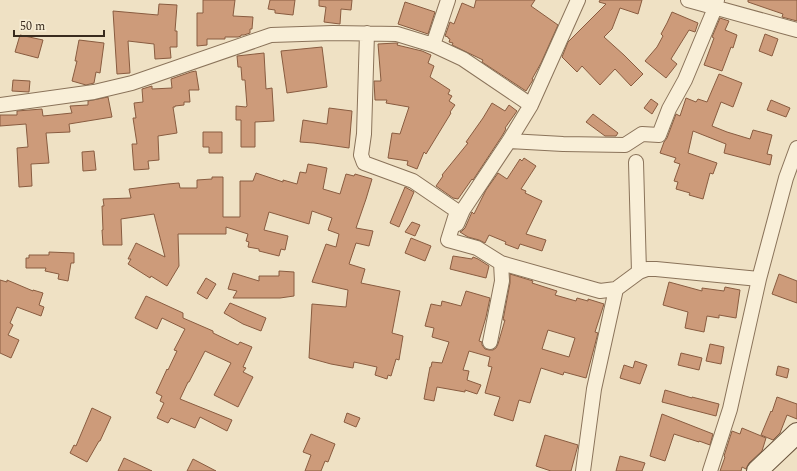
<svg xmlns="http://www.w3.org/2000/svg" width="797" height="471" viewBox="0 0 797 471" font-family="Spectral,serif">
<rect width="100%" height="100%" fill="#efe1c4"/>
<path fill="#cd9b7a" stroke="#895c40" fill-rule="evenodd" d="M203,0H235L233,16L253,17L252,29H250V33L244,35H241V36L238,37H225V39H207V45L197,46V13H203Z
M270,0H295L293,15L275,13V10L268,9Z
M319,0H352L351,10L341,9L340,24L324,22L326,7L319,6Z
M476,0H535L531,6L558,25L541,63L532,79H533V80L526,91L482,62L483,60L452,45L453,43L449,42L450,39L448,38V37L445,36L450,22L454,24L462,3L474,8Z
M600,0H642L638,14L620,8L612,29L604,37L624,55L643,74L631,86L615,69L600,85L582,66L577,72L562,57L568,42L606,4L599,2Z
M748,0H797V21L782,17L783,14L748,2Z
M405,2L435,12L428,34L398,24Z
M159,4L177,5L175,31H177V47H170L171,58L155,59L154,44L128,41L130,73L117,74L113,11L158,15Z
M672,12L698,23L695,32L689,30L671,59L677,64L666,78L645,61L657,47L663,36L661,34L667,23Z
M720,18L729,21L725,30L737,35L733,48L731,47L722,71L704,65L714,38L712,37Z
M765,34L778,39L772,56L759,51Z
M20,35L43,40L38,58L15,52Z
M79,40L104,43L100,73L96,72L94,83L86,85L72,81L77,61H75Z
M396,43H398L397,45L422,51L431,55L428,63L434,66L430,77L450,90L448,94L452,96L449,101L455,105L450,112L451,113L426,154L424,152L417,169L407,165L408,161L388,158L392,133L400,134L409,107L386,103L387,100H375L374,81H381L378,44Z
M322,47L327,87L287,93L281,51Z
M264,53L266,89L272,88L274,121L255,122V147H241V120H236V106L246,107L247,106L245,80H242L241,67H238L237,56Z
M196,71L199,90H189L190,102H184V105L175,106V107H173L177,133L158,136L159,160L148,161L149,169L134,170L132,144H137L133,118H136L134,103L143,102L142,89L152,86V89L172,88L171,79L191,72Z
M719,74L742,83L733,107L721,102L712,126L727,132L750,139L753,130L772,135L767,154L772,155L770,165L724,153L726,144L693,131L688,153L717,163L713,174L710,173L703,199L689,195L690,193L676,189L678,182L674,181L680,164L674,162L676,158L660,153L664,142L667,138L676,114L680,116L686,98L696,102L698,99L707,102Z
M13,80L30,81L29,92L12,91Z
M108,97L112,117L69,124L70,132L46,133L49,163L31,164L32,186L19,187L17,148L28,147L26,124L0,126V115H17V111L42,109L43,116L72,113L70,106L88,105V101Z
M651,99L658,104L652,114L644,108Z
M771,100L790,108L786,117L767,110Z
M492,103L505,111L509,105L517,111L505,128L506,129L502,136L473,180L472,179L458,199L453,198L436,186L443,176L442,175L468,143L466,142L483,118Z
M329,108L352,111L349,148L314,143L300,142L303,120L327,124Z
M593,114L618,133L616,136H605L586,122Z
M203,132H222V153H209V147H203Z
M94,151L96,170L83,171L82,152Z
M524,158L536,166L521,189L526,191L525,193L542,201L526,234L546,240L542,251L520,244L518,249L505,244L506,242L489,235L485,243L479,240L468,237L460,232L462,231L465,228L472,212L474,214L486,190L498,173L507,179L520,159L522,161Z
M308,164L327,168L323,189L340,194L346,174L354,176L355,174L372,179L366,199L356,228L373,231L369,246L356,243L349,264L365,269L361,283L400,291L392,333L403,336L399,360L396,359L391,376L388,375L387,379L375,375L377,367L354,362L353,368L331,364L309,358L312,304L346,307L348,290L312,282L326,244L336,247L339,234L328,230L332,218L312,211L309,224L269,212L264,230L288,236L285,250L281,249L279,256L259,251V249L248,247L249,242L246,241L248,234L226,227V234H178L179,266L167,286L151,276L150,278L128,264L131,259H128L136,243L165,257L154,214L121,219L122,245H103L102,230H103L102,206H104L103,199L131,198L129,189L168,184L179,183L180,188H197V180L212,179V177H223V217H240V181H253L256,173L283,182V180L297,184L300,172L306,173Z
M405,187L414,192L399,227L390,223Z
M412,222L420,225L415,236L405,232Z
M411,238L431,246L425,261L405,253Z
M49,252L74,253V263H71L68,281L58,279L59,274L45,271L46,268H26V258H29V255H49Z
M453,256L472,259L473,257L478,259L489,266L486,278L450,269Z
M279,271L294,272V296L280,298H233L237,291L228,289L233,273L259,281V276H279Z
M510,274L533,281L532,283L557,291L555,295L576,301L577,298L588,301V299L604,304L595,332L598,333L593,352L586,378L564,372L563,375L541,368L530,403L519,400L513,421L494,415L500,397L485,393L492,367L488,366L490,357L469,351L463,370L469,371L467,380L481,385L477,394L465,390V392L437,387L434,401L424,399L430,367H431L432,362L442,363L449,342L432,337L434,328L425,326L431,304L441,306L442,301L461,306L466,291L490,298L486,317L479,341L482,342V345L485,349L489,350H493L496,348L498,344L505,320H503L510,283ZM548,330L575,338L569,357L542,349Z
M779,274L797,281V303L772,294Z
M206,278L216,284L207,299L197,293Z
M0,280L7,282V280L33,291V290L43,293L39,305L44,307L41,316L17,307L10,323L13,325L8,335L19,340L11,358L0,353Z
M669,282L702,291V288L724,291L725,287L740,290L736,318L719,315V318L707,316L704,332L685,328L688,312L663,305Z
M146,296L183,313V318L213,331V333L238,345L240,342L252,347L243,367L246,368L243,372L253,377L238,407L214,395L231,363L205,351L189,382H188L180,399L232,420L227,431L200,417L195,428L171,418L168,423L157,418L164,403L160,401L162,396L156,393L167,369L168,370L177,351L174,350L185,329L162,318L157,329L135,318Z
M230,303L266,318L261,331L243,324L224,313Z
M710,344L724,347L721,364L706,361Z
M681,353L702,358L699,370L678,365Z
M635,361L647,365L640,384L620,378L624,365L633,368Z
M778,366L789,369L787,378L776,375Z
M665,390L692,398V397L719,404L716,416L662,402Z
M777,397L797,404V419L787,415L780,433L773,440L761,435L771,411L772,412Z
M92,408L111,417L100,441H99L87,462L70,453L74,445L76,446Z
M347,413L360,418L356,427L344,422Z
M662,414L713,434L710,445L699,441V442L674,434L665,461L650,456Z
M742,428L766,438L762,451L749,463L746,469L742,467L741,471H720L725,457L724,456L732,431L740,434Z
M311,434L335,444L328,462L325,461L321,471H305L311,455L303,452Z
M545,435L578,445L571,471H551L536,466Z
M620,456L645,463L642,471H616Z
M124,458L152,471H118Z
M193,459L216,471H187Z"/>
<g fill="none" stroke-linecap="round" stroke-linejoin="round">
<g stroke="#8a735a" stroke-width="16">
<path id="minor" d="M688,0L797,30
M367,33L364,134L361,155L364,163L413,181L457,211L448,240L477,248L501,263L600,291L616,289L639,272L647,269H656L759,279
M433,45L448,0
M0,105L94,92L132,83L271,35L333,33L397,34L433,45L463,59L531,105
M509,141L563,144L625,145L642,134L659,135L669,109L685,80L715,8L717,0
M636,162L639,272
M457,224L463,210L509,141L531,105L578,0
M490,342L502,281L501,263
M583,471L594,389L616,289
M710,471L730,409L759,279L786,178L797,148"/>
</g>
<g stroke="#6b543d" stroke-width="22">
<path id="secondary" d="M757,471L797,433"/>
</g>
<use href="#minor" stroke="#f9efd8" stroke-width="14"/>
<use href="#secondary" stroke="#f9efd8" stroke-width="20"/>
</g>
<path d="M14 30v6h90v-6" fill="none" stroke="#392b1e" stroke-width="2"/>
<text x="20" y="30" font-size="12" fill="#392b1e" stroke="#f6ecd4" stroke-width="3" paint-order="stroke">50 m</text>
</svg>
